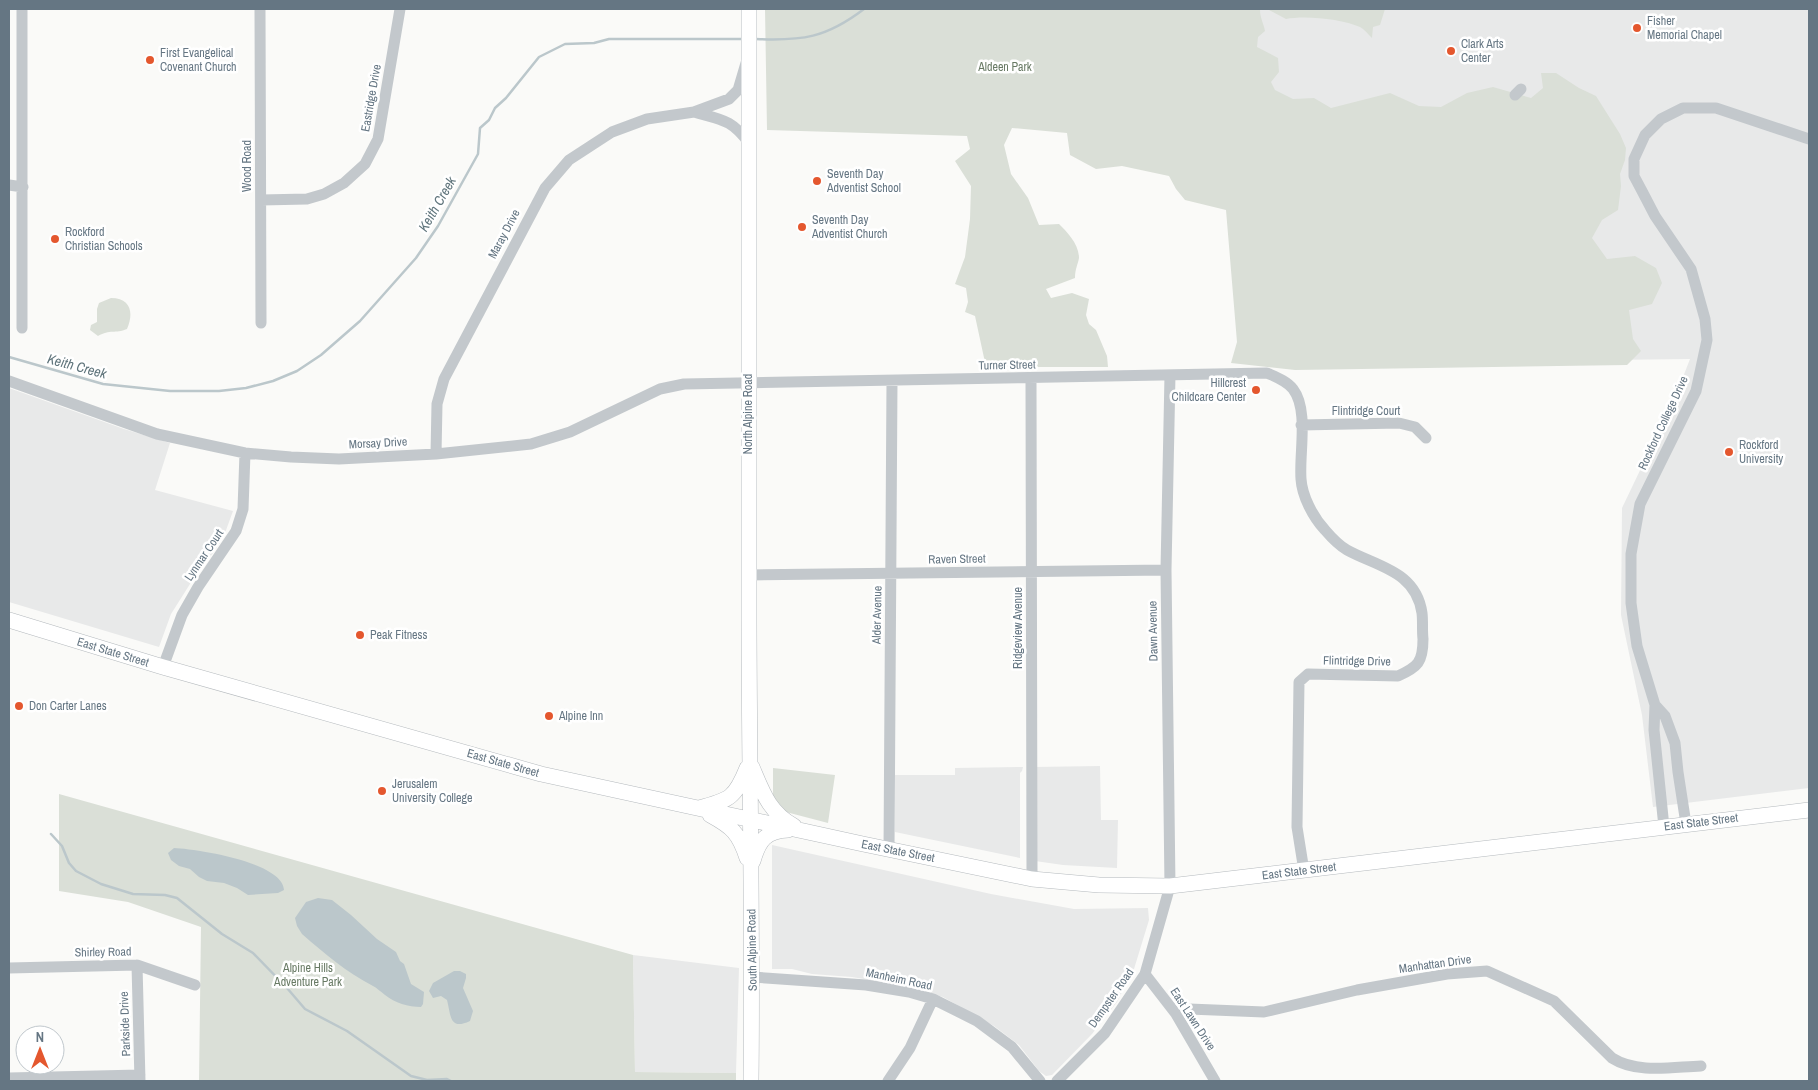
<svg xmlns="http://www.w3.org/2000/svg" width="1818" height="1090" viewBox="0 0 1818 1090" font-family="'Archivo Narrow',sans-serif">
<rect width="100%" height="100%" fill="#fafaf8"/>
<path fill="#e8e9e9" d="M1244,9H1809V788L1653,807L1642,715L1621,615L1622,508L1676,395L1690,359L1250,364Z
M9,388L124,429L170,443L155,490L233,511L225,533L218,546L190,584L171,614L159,647L9,602Z
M1100,766L1101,820H1118L1117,868L1063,865L1035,861L1034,767Z
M1023,767L1022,771L1020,773V858L895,832V775H955V768Z
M772,845L991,894L1074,909L1148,908L1149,920L1134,969L1117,1002L1092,1034L1052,1075L1046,1076L1039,1071L1019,1045L994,1026L943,997L904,986L852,977L812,974L792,969H772Z
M633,955L739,968L736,1073L635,1072Z"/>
<path fill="#dadfd7" d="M765,9H1385L1380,25L1373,27L1372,38C1368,34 1364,29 1360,27C1342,19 1305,15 1286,19L1269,10H1260C1260,18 1264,24 1265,31L1258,37L1257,47L1278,58L1279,72L1271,82L1275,90L1293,99L1314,98L1331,108L1390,93L1419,106L1441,107L1467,93L1493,87L1531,98L1543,88L1541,73H1556L1579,88L1596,96L1620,134L1626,148L1625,160L1620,174L1621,186L1618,210L1602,220L1592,238L1607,259L1635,256L1656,268L1662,283L1652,304L1629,310L1633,339L1641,351L1627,365L1295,370L1231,363L1237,342L1226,210L1185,200L1176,189L1169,176L1122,166L1096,169L1070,155L1067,133L1012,128L1004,145L1011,174L1028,198L1039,225L1059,224C1067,232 1079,244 1079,258C1078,264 1075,269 1075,278L1046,289L1051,298L1072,293L1089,299L1086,315L1089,324L1096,330L1107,356L1108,367H986L975,316L965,312L968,302L966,288L955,284L965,257L970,219L971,186L955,161L970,149L967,136L767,130Z
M111,298C131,298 134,313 127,329C115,334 110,329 98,336L90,330L91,325L97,322V309L99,303Z
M773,768L835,775L828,823L786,812L773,804Z
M59,794L633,955L635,1072L736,1073V1081H199L201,927L128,902L59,891Z"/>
<path fill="#bbc7cb" d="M174,848C196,849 283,862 284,890L278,893L248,895L237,888L224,883L207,881L199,877L190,869L179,866L171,860L168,853Z
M318,898L332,900L351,915L377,939L396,952L400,961L404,964L411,984L424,992L423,1004L421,1007C408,1007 395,1003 385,995C381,992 377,988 373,986C346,972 325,954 302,934L297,926L295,918L306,902Z
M454,971H460L466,974V978L463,988L473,1011L470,1021C449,1031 451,1015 447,1000L441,996L433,998L429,991L433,983Z"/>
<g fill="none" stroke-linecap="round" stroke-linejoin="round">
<path stroke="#bbc7cb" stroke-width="2.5" d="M756,39C802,41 826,38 864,9
M9,357L103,384L170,391H219L246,388L273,381L297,371L321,355L360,321L416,258L438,226L478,154L480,128L489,120L495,108L506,98L539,57L565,44L594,43L609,39H745
M51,834L62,846L69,863L76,871L101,884L133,894L165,895L177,898L222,934L253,953L287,988L305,1009L347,1031L411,1076L427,1080L447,1079L451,1081"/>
<g stroke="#b5babe" stroke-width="16">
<path id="major" d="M749,9C750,208 748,408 749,607C749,765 753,923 751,1081
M9,620L163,667L541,774L863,844L1032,879L1099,885L1170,886L1809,810
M752,767C763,793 769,812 794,826
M699,808C730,800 735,798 747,768
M710,815C732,827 739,833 747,858
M753,861C759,840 766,831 788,830"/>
</g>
<path stroke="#c3c8cc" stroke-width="11" d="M22,9V328
M260,9L261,323
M1515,95L1521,89
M694,112C722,120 731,119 749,143
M9,185L23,187
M261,200L307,199L324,194L344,183L365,164L378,139L400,9
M1031,378L1032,879
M9,381L157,434L245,453L291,457L339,459L436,454L531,444L570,432L660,389L684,384L1267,373C1276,377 1287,381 1293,389C1309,410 1299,453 1301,479C1302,496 1313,517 1325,530C1331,537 1340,546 1347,550C1378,567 1416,571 1422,613C1423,621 1422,631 1423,639C1423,662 1418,667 1398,676L1308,674L1299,682L1297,827L1304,871
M1301,425L1399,423L1415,427L1426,438
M436,454L437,404L444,379L545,188L569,160L612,132L647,119L694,112L729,99L738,90L746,63
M749,575L1166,570
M163,667L182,615L198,587L236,531L243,509L245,453
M1655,705L1665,716L1675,743L1678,772L1686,824
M1664,827L1654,730L1655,705L1637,646L1631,603V554L1640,504L1696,391L1707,340L1705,319L1691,269L1655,216L1642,191L1634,176V159L1645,135L1661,119L1683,108H1716L1809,139
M889,850L892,381
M137,965L140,1081
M9,968L137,965L195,985
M1145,974L1176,1014L1215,1081
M752,977L866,985L909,992L933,999L977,1021L1012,1047L1040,1081
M1176,1014L1189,1009L1264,1012L1357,990L1447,974L1487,971L1554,1001L1612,1058C1637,1074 1672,1067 1701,1066
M9,1078L140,1075
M888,1081L910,1048L933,999
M1057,1081L1105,1033L1145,974L1170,886L1166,570L1170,375"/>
<use href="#major" stroke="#fff" stroke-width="15"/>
</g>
<g fill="#e4572e" stroke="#fff" stroke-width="2">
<circle cx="1637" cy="28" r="5"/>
<circle cx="1451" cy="51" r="5"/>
<circle cx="150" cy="60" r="5"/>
<circle cx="817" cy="181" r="5"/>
<circle cx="802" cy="227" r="5"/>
<circle cx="55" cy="239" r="5"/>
<circle cx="1256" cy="390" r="5"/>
<circle cx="1729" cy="452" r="5"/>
<circle cx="360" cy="635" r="5"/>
<circle cx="19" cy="706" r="5"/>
<circle cx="549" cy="716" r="5"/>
<circle cx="382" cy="791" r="5"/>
</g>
<g text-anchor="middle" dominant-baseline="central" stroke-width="5" stroke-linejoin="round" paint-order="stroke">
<g font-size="12" fill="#657683" stroke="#fff" text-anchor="start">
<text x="1647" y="21">Fisher<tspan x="1647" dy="14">Memorial Chapel</tspan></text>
<text x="1461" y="44">Clark Arts<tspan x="1461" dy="14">Center</tspan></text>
<text x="160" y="53">First Evangelical<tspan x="160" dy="14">Covenant Church</tspan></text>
<text x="827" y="174">Seventh Day<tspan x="827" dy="14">Adventist School</tspan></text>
<text x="812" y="220">Seventh Day<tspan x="812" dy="14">Adventist Church</tspan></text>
<text x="65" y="232">Rockford<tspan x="65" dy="14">Christian Schools</tspan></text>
<text x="1246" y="383" text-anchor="end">Hillcrest<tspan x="1246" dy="14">Childcare Center</tspan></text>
<text x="1739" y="445">Rockford<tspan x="1739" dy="14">University</tspan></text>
<text x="370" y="635">Peak Fitness</text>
<text x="29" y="706">Don Carter Lanes</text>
<text x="559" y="716">Alpine Inn</text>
<text x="392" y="784">Jerusalem<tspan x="392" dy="14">University College</tspan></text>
</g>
<g font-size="12" fill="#687a64" stroke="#fff">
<text x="1005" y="67">Aldeen Park</text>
<text x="308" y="968">Alpine Hills<tspan x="308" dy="14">Adventure Park</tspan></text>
</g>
<g font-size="12" fill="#657683" stroke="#fff">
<text transform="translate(371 98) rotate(-80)">Eastridge Drive</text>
<text transform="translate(247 166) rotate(-90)">Wood Road</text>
<text transform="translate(504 234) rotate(-62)">Maray Drive</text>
<text transform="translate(1007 365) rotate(-1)">Turner Street</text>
<text x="1366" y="411">Flintridge Court</text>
<text transform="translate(748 414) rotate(-90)">North Alpine Road</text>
<text transform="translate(1663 423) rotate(-65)">Rockford College Drive</text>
<text transform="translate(378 443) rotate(-3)">Morsay Drive</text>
<text transform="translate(204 555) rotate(-56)">Lynmar Court</text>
<text transform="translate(957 559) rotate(-1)">Raven Street</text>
<text transform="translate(877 615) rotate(-89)">Alder Avenue</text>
<text transform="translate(1018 628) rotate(-90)">Ridgeview Avenue</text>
<text transform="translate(1153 631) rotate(-91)">Dawn Avenue</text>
<text transform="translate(113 652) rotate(17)">East State Street</text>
<text transform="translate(1357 661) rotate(1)">Flintridge Drive</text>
<text transform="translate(503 763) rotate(16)">East State Street</text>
<text transform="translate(1701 822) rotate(-7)">East State Street</text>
<text transform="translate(898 851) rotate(11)">East State Street</text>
<text transform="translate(1299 871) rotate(-7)">East State Street</text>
<text transform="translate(752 950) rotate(-91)">South Alpine Road</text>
<text transform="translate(103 952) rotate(-1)">Shirley Road</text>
<text transform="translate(1435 964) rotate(-8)">Manhattan Drive</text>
<text transform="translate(899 979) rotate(12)">Manheim Road</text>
<text transform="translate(1111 998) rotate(-55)">Dempster Road</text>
<text transform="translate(1193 1019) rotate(57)">East Lawn Drive</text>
<text transform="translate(125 1024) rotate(-92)">Parkside Drive</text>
</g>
<g font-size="14" font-style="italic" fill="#60757c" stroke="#fff">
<text transform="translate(437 204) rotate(-60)">Keith Creek</text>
<text transform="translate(77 366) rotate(15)">Keith Creek</text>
</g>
</g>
<rect width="1818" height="1090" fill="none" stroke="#657683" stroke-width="20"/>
<g transform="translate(40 1050)"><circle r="24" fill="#ffffff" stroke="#c1c8cd"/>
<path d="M0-4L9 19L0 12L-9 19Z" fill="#e4572e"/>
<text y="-8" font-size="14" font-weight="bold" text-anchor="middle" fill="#657683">N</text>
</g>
</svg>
